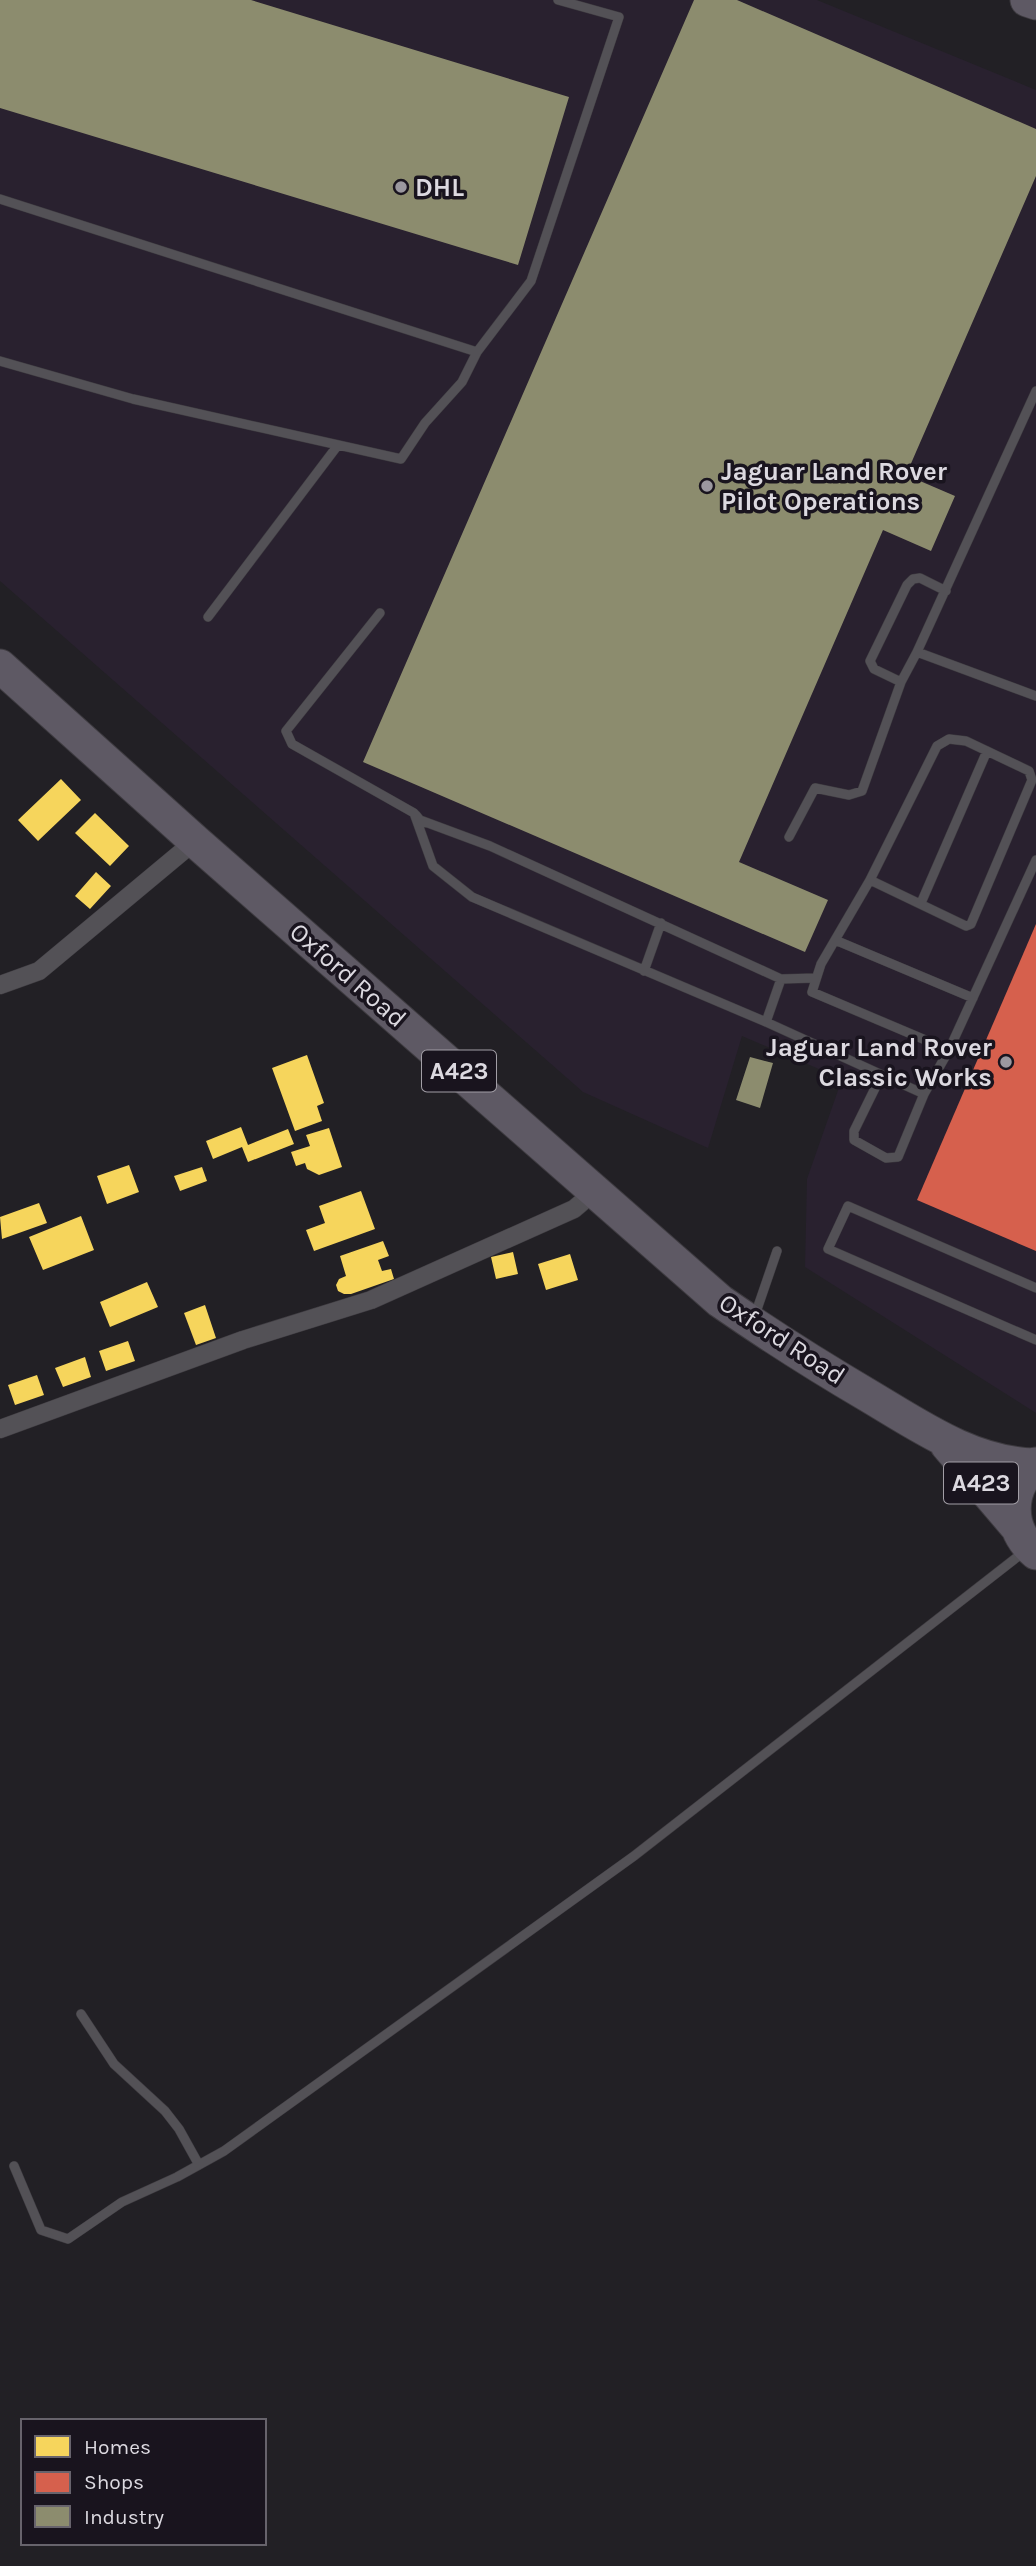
<svg xmlns="http://www.w3.org/2000/svg" width="1036" height="2566" viewBox="0 0 1036 2566" font-family="Karla,sans-serif">
<rect width="100%" height="100%" fill="#222025"/>
<path fill="#29212f" d="M0,0H817L1036,90V1413L805,1267L807,1179L842,1079L742,1036L708,1148L583,1092L0,581Z"/>
<path fill="#f6d55c" d="M61,779L81,800L38,841L18,820Z
M95,813L129,846L110,866L75,833Z
M96,872L111,886L90,909L75,896Z
M307,1055L324,1103L317,1106L322,1121L295,1131L272,1068Z
M241,1127L248,1145L288,1129L294,1144L248,1162L242,1147L213,1159L206,1141Z
M329,1128L342,1167L319,1175L307,1169L305,1163L296,1166L291,1152L310,1146L306,1135Z
M129,1165L139,1192L107,1204L97,1176Z
M202,1167L207,1181L180,1191L174,1176Z
M361,1191L375,1229L314,1251L306,1230L325,1223L319,1206Z
M39,1203L47,1223L2,1239L0,1217Z
M81,1216L94,1250L43,1270L29,1237Z
M383,1241L389,1256L378,1260L382,1271L391,1269L394,1279L351,1294H344L338,1291L336,1285L339,1279L346,1276L340,1256Z
M513,1252L518,1274L496,1279L491,1257Z
M570,1254L578,1280L546,1290L538,1264Z
M147,1282L158,1307L110,1327L100,1302Z
M205,1305L216,1338L196,1345L184,1313Z
M128,1341L135,1361L106,1371L99,1351Z
M85,1357L91,1377L63,1387L55,1368Z
M37,1375L44,1395L15,1405L8,1385Z"/>
<path fill="#d6604d" d="M1036,924V1251L917,1200Z"/>
<path fill="#8c8c6e" d="M0,0H251L569,97L518,265L0,108Z
M694,0H737L1036,129V176L906,475L955,496L931,551L883,530L739,862L828,900L805,952L363,762Z
M750,1057L773,1063L760,1108L736,1100Z"/>
<g fill="none" stroke-linecap="round" stroke-linejoin="round">
<g stroke="#3e3b40" stroke-width="10">
<path id="lane" d="M0,199L477,352
M0,361L133,399L401,459L425,423L462,382L477,352L531,281L619,17L558,0
M1036,391L917,652L1036,696
M380,613L286,731L292,744L414,813L433,866L472,897L766,1022L924,1094
M208,617L338,445
M901,682L874,669L870,661L907,585L913,579L920,578L946,591
M416,815L420,820L490,846L781,979L815,978
M789,837L815,788L849,795L862,791L901,682L917,652
M921,903L987,751
M835,940L870,880L937,746L949,739L966,741L1029,771L1032,780L971,924L966,926L870,880
M644,971L661,923
M766,1022L781,979
M949,1050L812,992L821,964L835,940L973,998
M881,1076L854,1131V1140L886,1158L898,1157L924,1094L949,1050L1036,860
M1036,1288L848,1206L828,1249L1036,1340
M754,1318L777,1251
M81,2014L114,2064L165,2111L179,2129L199,2165
M14,2166L41,2230L68,2239L122,2202L177,2177L224,2151L634,1856L1025,1551"/>
</g>
<g stroke="#3e3b40" stroke-width="19">
<path id="street" d="M0,985L39,971L195,841
M0,1429L243,1340L371,1300L574,1209L595,1191"/>
</g>
<g stroke="#3e3b40" stroke-width="35">
<path id="highway" d="M1027,0L1036,3
M0,666L195,841L720,1301C769,1335 818,1366 869,1396C921,1427 972,1463 1034,1465
M947,1445L1016,1526
M1036,1464C1007,1489 1007,1529 1036,1553"/>
</g>
<use href="#lane" stroke="#535156" stroke-width="9"/>
<use href="#street" stroke="#535156" stroke-width="18"/>
<use href="#highway" stroke="#5e5964" stroke-width="33"/>
</g>
<g fill="#9b989f" stroke="#19141e" stroke-width="2.5">
<circle cx="401" cy="187" r="7"/>
<circle cx="707" cy="486" r="7"/>
<circle cx="1006" cy="1062" r="7"/>
</g>
<g text-anchor="middle" dominant-baseline="central" stroke-width="7" stroke-linejoin="round" paint-order="stroke">
<g fill="#19141e" stroke="#a29ea6" stroke-width="2">
<rect x="422" y="1050.5" width="74" height="41" rx="5"/>
<rect x="944" y="1462.5" width="74" height="41" rx="5"/>
</g>
<g font-size="24" font-weight="bold" fill="#dcd9e0">
<text x="459" y="1071">A423</text>
<text x="981" y="1483">A423</text>
</g>
<g font-size="26" font-weight="bold" fill="#dcd9e0" stroke="#19141e" text-anchor="start">
<text x="415" y="187">DHL</text>
<text x="721" y="471">Jaguar Land Rover<tspan x="721" dy="30">Pilot Operations</tspan></text>
<text x="992" y="1047" text-anchor="end">Jaguar Land Rover<tspan x="992" dy="30">Classic Works</tspan></text>
</g>
<g font-size="26" fill="#dcd9e0" stroke="#19141e">
<text transform="translate(348 975) rotate(41)">Oxford Road</text>
<text transform="translate(782 1339) rotate(33)">Oxford Road</text>
</g>
</g>
<rect x="21" y="2419" width="245" height="126" fill="#19141e" stroke="#67636c" stroke-width="2"/>
<rect x="35" y="2436" width="35" height="21" fill="#f6d55c" stroke="#67636c" stroke-width="2"/>
<text x="84" y="2454" font-size="21" fill="#dcd9e0">Homes</text>
<rect x="35" y="2472" width="35" height="21" fill="#d6604d" stroke="#67636c" stroke-width="2"/>
<text x="84" y="2489" font-size="21" fill="#dcd9e0">Shops</text>
<rect x="35" y="2506" width="35" height="21" fill="#8c8c6e" stroke="#67636c" stroke-width="2"/>
<text x="84" y="2524" font-size="21" fill="#dcd9e0">Industry</text>
</svg>
